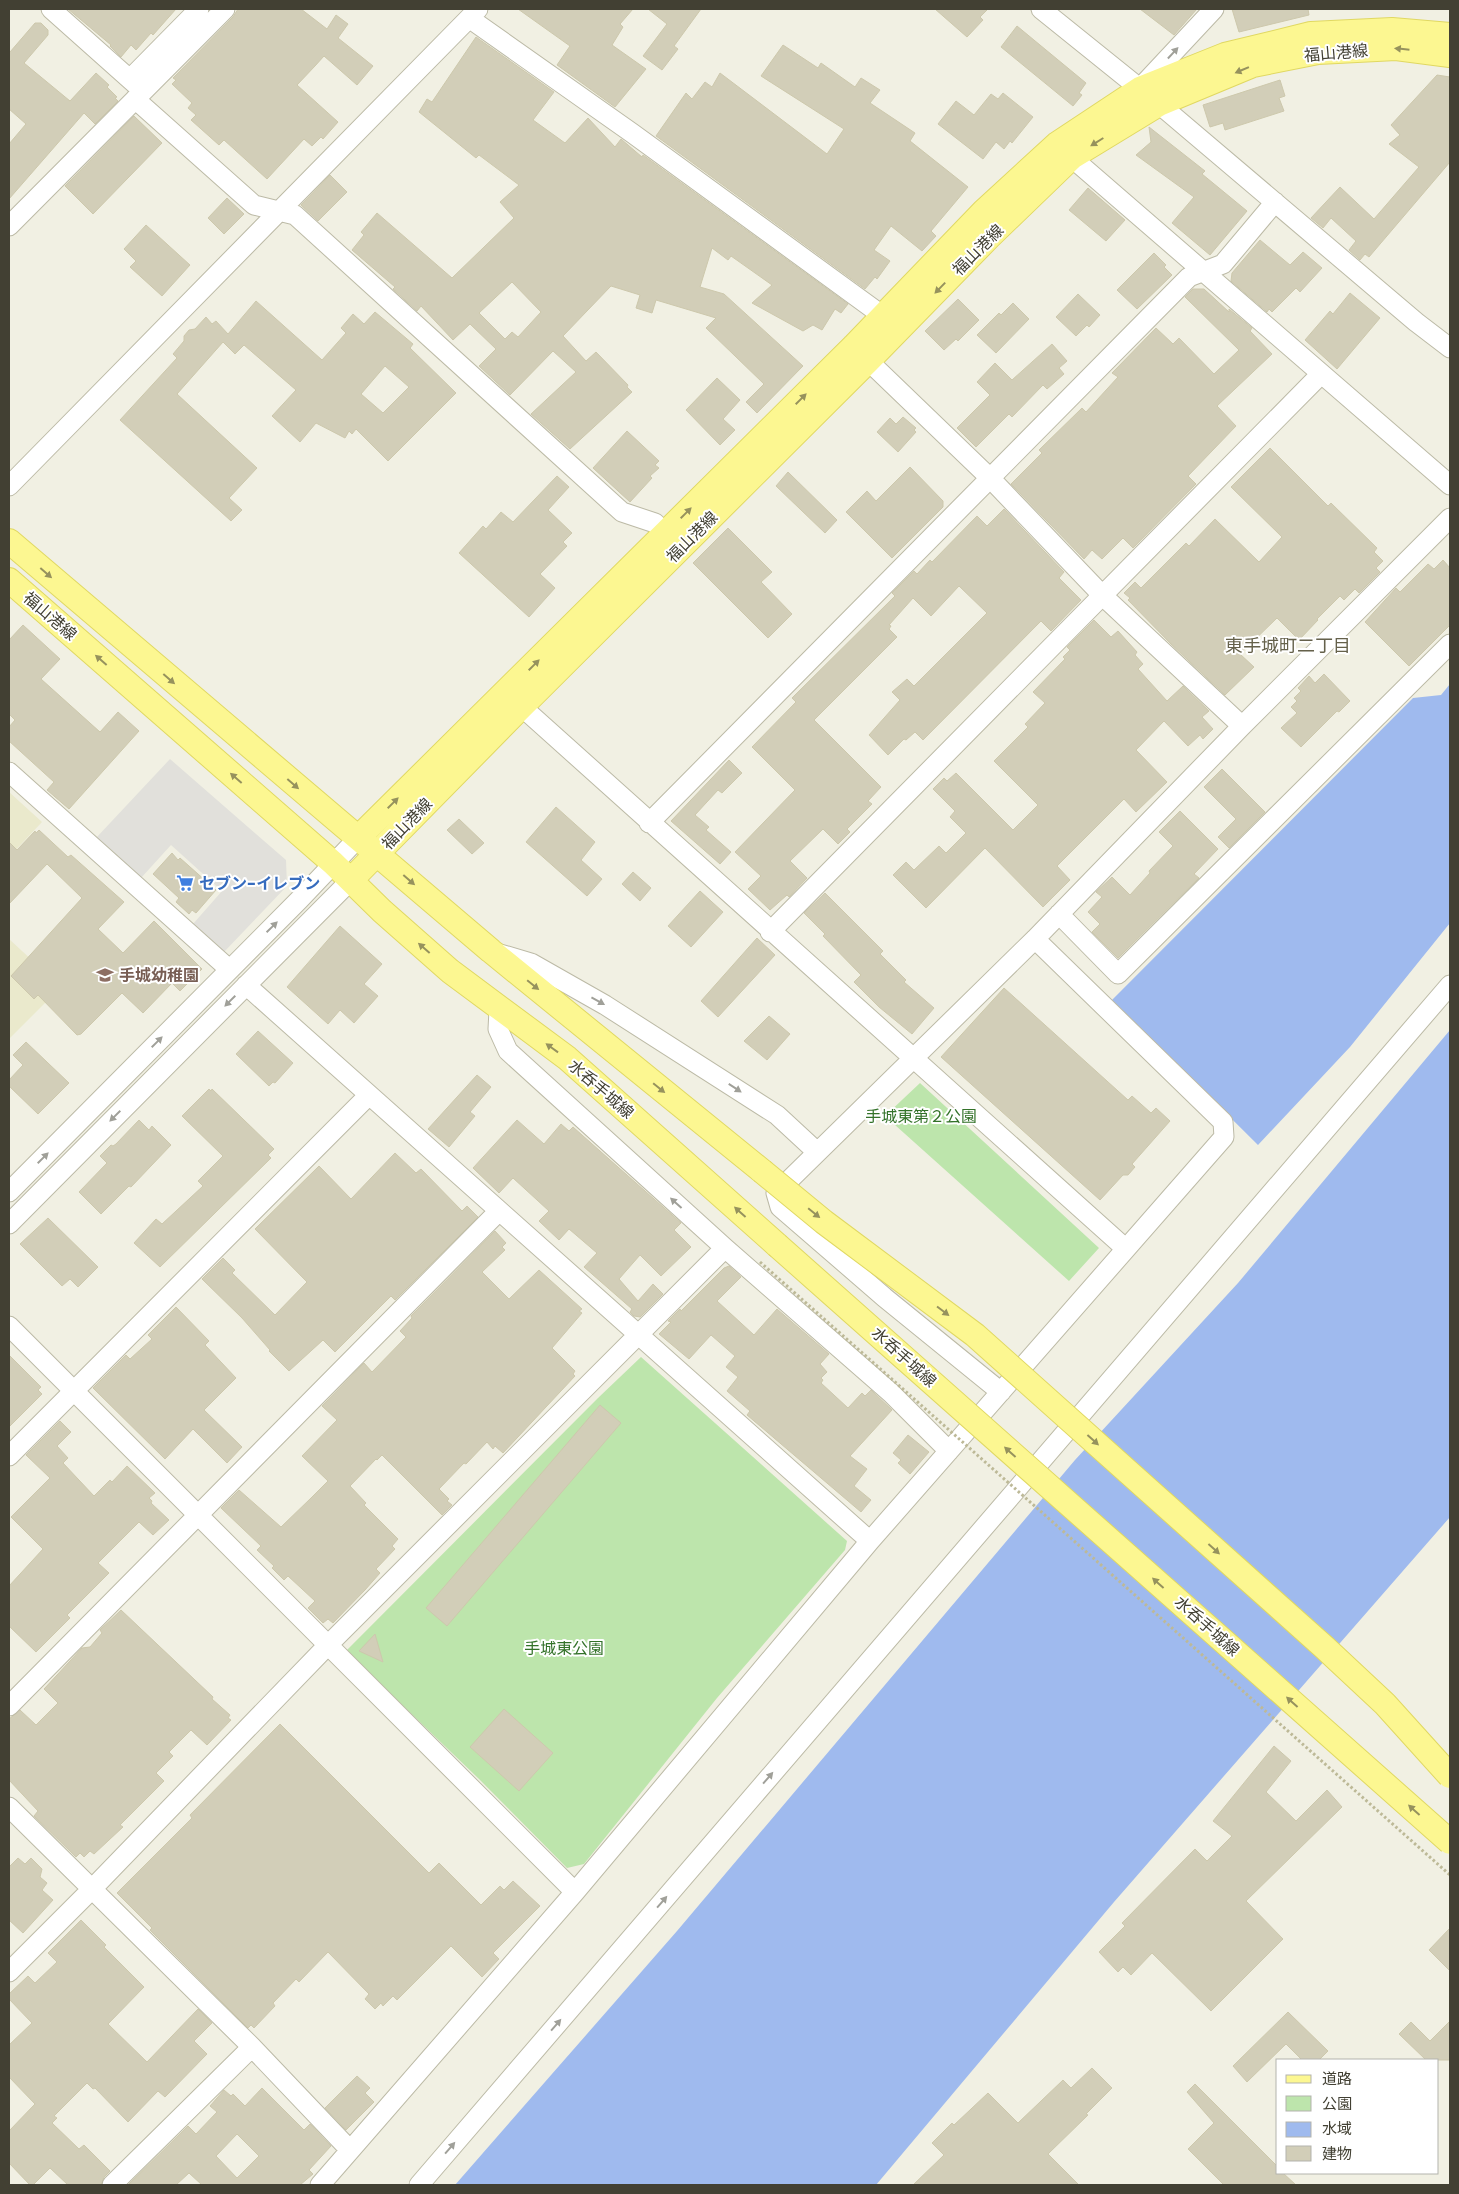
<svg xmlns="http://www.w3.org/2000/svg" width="1459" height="2194" viewBox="0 0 1459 2194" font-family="Poppins,'Noto Sans JP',sans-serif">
<rect width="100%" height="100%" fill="#f1f0e3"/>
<path fill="#eae9cc" d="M9,792L42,822L9,857Z
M9,939L61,987L9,1039Z"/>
<path fill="#bde5ac" d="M920,1083L1099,1248L1069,1281L885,1116Z
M641,1357L847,1541L845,1550L717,1698L584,1864L567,1868L479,1779L346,1651L598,1398Z"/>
<path fill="#e1e0db" d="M170,759L286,860L287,886L224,952L193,924L222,891L171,845L141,878L96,838Z"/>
<path fill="#9fbaee" d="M1450,684V923L1350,1047L1258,1145L1112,1000L1413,698L1441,695Z
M1450,1030V1517L1114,1902L876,2185H455L677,1931L1075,1460L1238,1283Z"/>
<path fill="#d2ceb8" stroke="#cdc8ac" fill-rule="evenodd" d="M68,9H176L153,35L151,33L136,50L131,45L121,57L110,46L111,45Z
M238,9H301L327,29L336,15L348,24L338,38L373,66L357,85L324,56L315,66L297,85L338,122L323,139L321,137L312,146L304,139L267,179L224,140L219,145L191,120L196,115L188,108L192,103L172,84L176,80L173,78L233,17Z
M518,9H633L620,24L623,27L612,45L646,69L615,107L557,65L570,46Z
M648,9H701L674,46L678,49L662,70L643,56L667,24Z
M935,9H988L980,17L983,20L967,37Z
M1140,9H1197L1174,35Z
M1232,9H1308L1309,15L1239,32Z
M35,23H41L48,30V35L24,63L70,101L96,73L109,85L107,87L117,97L115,98L118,101L95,124L84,113L9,199V144L26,124L9,109V51L10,52Z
M1017,26L1086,83L1079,93L1082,95L1073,106L1001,47Z
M476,37L554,92L533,120L565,143L588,118L615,147L621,139L642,157L643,155L848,304L841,313L835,309L822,330L813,325L803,331L752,303L772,285L731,256L728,260L712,248L700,287L724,294L803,366L757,413L746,402L764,384L706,328L716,318L656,300L652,313L636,308L640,295L611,286L563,336L586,361L596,352L628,385L627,387L632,392L570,449L531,414L576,372L553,351L510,395L479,366L496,349L470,324L453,340L421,306L417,311L393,289L395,287L352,250L364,235L361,232L377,213L452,278L514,218L500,202L519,185L479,155L476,158L419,112L427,99L432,102ZM512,282L541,312L518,337L512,332L505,339L479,313Z
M783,45L818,68L821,63L855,87L861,78L880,90L870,103L915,133L910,141L968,187L931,231L936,236L922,251L891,226L874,250L890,261L877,279L875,277L865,289L656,136L686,93L692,99L705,82L712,87L720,73L827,154L844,129L761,76Z
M1437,75L1450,77V162L1369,257L1365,254L1360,260L1349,250L1356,241L1331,218L1323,228L1311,218L1340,187L1374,219L1419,167L1389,144L1400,135L1391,125Z
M1280,80L1285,96L1279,98L1284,111L1225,130L1223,123L1210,127L1203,105Z
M1003,93L1033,117L1012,143L1010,141L1004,149L996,142L983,159L938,124L956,101L974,115L991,94L998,99Z
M134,116L162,143L93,214L65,186Z
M1149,127L1205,171L1202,174L1247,211L1210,255L1172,223L1194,197L1136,155L1151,142Z
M330,175L347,192L318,221L301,205Z
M1088,188L1125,220L1106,241L1069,210Z
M227,198L244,214L224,234L208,218Z
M146,225L190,265L162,296L130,267L136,261L124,249Z
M1260,240L1290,265L1303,252L1322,268L1300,292L1296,288L1272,312L1269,309L1267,312L1231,281L1232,273Z
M1154,253L1166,265L1164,267L1172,275L1137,309L1117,290Z
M1193,289H1204L1229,312V309L1252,328L1250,331L1272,354L1217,406L1236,426L1188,476L1196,484L1133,548L1123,538L1102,559L1092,550L1084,559L1011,484L1042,453L1039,450L1082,408L1086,412L1118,377L1112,373L1156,328L1173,344L1179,338L1214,374L1239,350L1185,297Z
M1350,293L1380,318L1337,369L1305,340L1330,311L1333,314Z
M1078,294L1100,315L1089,327L1087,325L1076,336L1056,317Z
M958,299L979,320L958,341L956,339L944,350L925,331Z
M256,301L322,360L346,333L341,328L353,314L364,324L375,312L413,344L410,348L456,393L388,461L356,429L352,434L349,431L345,438L316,423L300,442L272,416L296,390L244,345L235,354L223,342L177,394L257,468L229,498L242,510L231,521L120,420L177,358L173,354L184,341V336L189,330L195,329L206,317L212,324L216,321L228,334ZM385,366L409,387L383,413L361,394Z
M1013,303L1029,319L996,353L977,335L999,313L1001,315Z
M1052,344L1067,361L1059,368L1064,374L1047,389L1043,385L1012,417L1009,414L976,447L957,428L990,395L977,382L995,363L1012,380Z
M717,378L740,400L723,419L735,430L720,445L686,410Z
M903,417L916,428L914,430L916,432L898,452L877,432L890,418L896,424Z
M627,431L659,461L655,465L659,468L650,476L652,478L630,502L593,468Z
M1270,448L1328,506L1331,503L1377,548L1374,552L1383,561L1376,568L1380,572L1359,593L1355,589L1344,600L1340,596L1317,619L1318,620L1299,640L1277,618L1240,654L1254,667L1225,695L1171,644L1128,600L1130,598L1124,593L1135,582L1141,588L1186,543L1189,546L1215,519L1259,562L1282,537L1231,487Z
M910,467L943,501V507L892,558L846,512L867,491L876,501Z
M788,472L837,520L825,533L776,486Z
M557,476L569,487L548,510L572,533L563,542L567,546L540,574L555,588L529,617L459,553L483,526L486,529L501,512L513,522Z
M1004,509L1064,572L1059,578L1081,600L1051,631L1041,621L923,740L915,732L906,740L904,739L888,755L869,735L900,700L892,692L907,679L914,686L987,613L959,586L931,616L913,598L889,625L891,626L889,629L897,637L814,720L881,787L868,801L872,804L847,829L850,832L838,844L823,829L790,861L807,878L789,897L787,895L770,910L748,889L761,876L735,852L795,790L752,747L796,702L792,698L895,596L892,593L914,571L917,574L930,560L932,562L977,516L987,526Z
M728,528L772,572L761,582L792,614L768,638L693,563Z
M1443,560L1450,568V625L1409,666L1365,622L1396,588L1400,592L1428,564L1434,569Z
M1094,620L1111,637L1118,631L1137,652L1135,655L1143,664L1138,669L1167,701L1183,686L1209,711L1202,717L1213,729L1203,739L1200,735L1188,746L1164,721L1136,750L1167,782L1136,812L1124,799L1057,866L1070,880L1043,907L985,848L926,908L893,875L906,862L914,870L939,846L946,853L966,833L950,817L955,811L933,789L944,778L947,781L956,773L1013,830L1038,805L994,761L1028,727L1025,724L1045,703L1033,692L1065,659L1063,657L1070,650L1067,647Z
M23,625L60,659L41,679L100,732L118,712L139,731L69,809L47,790L54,782L9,741V727L15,720L9,714V640Z
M1324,674L1350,701L1339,712L1337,711L1301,747L1281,728L1297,713L1291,707L1297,701L1294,698L1301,691L1298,688L1309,676L1315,683Z
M729,760L742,773L722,793L718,790L695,815L709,827L706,830L731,852L720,864L671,821Z
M1222,769L1265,812L1229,848L1218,837L1236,819L1204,787Z
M556,807L595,842L581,860L602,879L587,896L526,842Z
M1180,811L1218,849L1194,874L1199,878L1118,958L1092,932L1100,924L1088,912L1102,897L1096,892L1112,877L1130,895L1150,873L1149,871L1173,846L1159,832Z
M459,819L484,843L472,854L447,830Z
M39,830L68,857L71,855L124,902L98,929L123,953L154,921L202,969L180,991L172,983L143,1013L122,993L81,1034L77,1035L38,995L34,999L11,976L82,898L47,864L9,904V842L17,850L35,831L36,833Z
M172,853L178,860L180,858L216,890L196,913L192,910L189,914L176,902L179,898L153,874Z
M633,872L651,888L640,901L622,884Z
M700,891L723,912L691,947L668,926Z
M825,893L883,951L880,954L906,980L904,982L934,1008L912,1034L879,1007L854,982L861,975L823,936L825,934L804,913Z
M340,926L382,964L364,984L378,996L354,1023L340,1010L328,1024L287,987Z
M757,938L775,955L718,1017L701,1001Z
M1004,988L1128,1100L1132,1096L1151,1113L1156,1108L1170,1121L1132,1164L1135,1167L1128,1175H1123L1100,1200L941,1057Z
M769,1016L790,1034L767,1060L744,1041Z
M258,1031L293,1063L275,1083L273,1082L269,1086L236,1054Z
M26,1042L69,1083L38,1114L9,1086V1080L23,1065L13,1055Z
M477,1075L491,1087L470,1112L475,1116L449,1147L428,1129Z
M209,1089L211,1091L212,1089L274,1149L268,1155L271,1158L160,1267L134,1243L156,1219L162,1224L203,1186L198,1181L223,1156L182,1116Z
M139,1120L149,1130L152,1126L171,1145L131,1187L129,1186L101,1214L79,1192L107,1163L100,1156L111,1145L113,1146L116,1144Z
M517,1120L544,1144L561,1124L569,1131L573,1127L681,1223L674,1230L691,1247L661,1276L640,1255L619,1279L638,1301L653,1284L663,1294L640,1317L634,1316L630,1312L632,1309L584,1267L597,1253L569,1229L559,1240L539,1221L549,1211L513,1178L499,1193L473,1168Z
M395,1153L416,1173L421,1169L462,1211L467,1206L478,1217L395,1300L391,1296L335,1352L323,1340L289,1371L269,1351L270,1350L242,1318L202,1279L223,1258L235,1270L232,1273L275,1315L307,1282L255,1229L319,1166L351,1199Z
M48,1218L98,1267L78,1287L70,1279L62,1286L20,1244Z
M495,1231L506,1243L502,1247L505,1250L482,1272L509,1299L539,1270L582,1309L579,1311L582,1313L552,1348L575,1371L573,1374L575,1376L503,1453L495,1446L493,1449L487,1442L466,1464L464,1463L439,1489L449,1499L447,1501L452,1505L442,1515L382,1455L377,1460L376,1459L350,1486L366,1503L364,1505L398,1539L392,1546L395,1549L376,1569L380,1573L365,1590L333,1623L328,1619L323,1623L308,1608L315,1601L288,1576L284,1580L272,1568L274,1566L257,1550L261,1546L221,1508L239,1490L281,1527L311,1498L328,1481L302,1456L337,1420L322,1406L364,1363L372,1372L406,1337L400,1331L412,1318L411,1316Z
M729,1266L741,1277L717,1301L754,1335L777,1309L829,1354L820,1364L827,1372L821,1378L823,1380L821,1383L848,1408L862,1393L865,1396L871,1390L892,1410L850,1456L867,1469L854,1486L871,1500L861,1512L747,1415L750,1411L727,1391L738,1377L726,1367L735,1356L711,1335L689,1359L659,1334L671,1322L668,1321L680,1309L681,1311L724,1268Z
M176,1307L209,1341L205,1345L236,1378L204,1410L242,1447L227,1463L193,1429L165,1459L93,1388L126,1355L130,1359L152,1339L148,1335Z
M9,1355L41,1387L38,1390L42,1394L9,1427Z
M600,1405L621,1423L447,1626L426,1608Z
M60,1421L71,1432L57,1446L68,1458L63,1463L94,1496L110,1480L112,1482L127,1466L155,1493L149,1498L152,1501L151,1503L169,1520L153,1535L139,1522L98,1563L109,1573L67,1615L70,1618L36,1652L9,1626V1586L43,1549L11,1517L50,1478L26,1455Z
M908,1435L929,1452L910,1474L898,1463L901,1460L893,1453Z
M121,1610L213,1697L212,1699L230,1715L228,1718L231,1720L207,1745L191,1730L169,1752L173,1756L156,1773L164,1781L120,1825L123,1827L94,1854L90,1851L84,1857L80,1853L76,1857L34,1816L38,1811L9,1780V1719L20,1710L36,1725L58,1703L44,1689L82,1648L90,1647L102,1633L100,1630Z
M375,1634L383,1662L359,1651Z
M504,1709L553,1753L519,1791L470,1747Z
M280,1724L429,1873L439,1863L481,1905L500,1886L504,1890L513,1881L540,1906L493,1953L499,1959L482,1977L451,1946L397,2000L393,1996L383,2006L381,2003L375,2009L365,1999L369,1994L328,1952L299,1982L296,1979L273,2003L275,2006L254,2028L251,2025L248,2028L150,1930L152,1928L117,1893L192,1818L190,1815Z
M1274,1746L1291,1761L1266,1792L1296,1821L1327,1790L1342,1807L1246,1901L1283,1939L1211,2011L1152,1953L1131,1975L1123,1967L1118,1972L1099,1952L1125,1926L1122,1923L1195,1849L1207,1861L1232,1836L1213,1821Z
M18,1858L25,1864L31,1858L42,1869L40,1877L47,1883L42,1890L53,1900L23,1933L9,1920V1867Z
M81,1920L106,1945L104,1947L144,1987L108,2024L147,2062L198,2009L212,2023L194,2041L207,2054L165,2097L158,2091L128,2122L95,2088L93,2089L87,2083L54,2116L57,2118L52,2123L79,2149L84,2145L110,2171L104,2177L101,2185H68L50,2168L33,2185H30L9,2163V2131L35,2104L9,2077V2045L32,2023L9,1999V1994L28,1976L35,1983L57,1962L48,1953Z
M1450,1928V1971L1429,1950Z
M1288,2012L1328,2051L1319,2060H1302L1286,2044L1247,2082L1233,2066Z
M1450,2021V2060H1426L1399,2034L1411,2022L1430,2041Z
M1092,2068L1112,2088L1086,2114L1088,2115L1048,2154L1079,2185H913L944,2155L932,2143L952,2123L954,2125L988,2093L1018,2123L1063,2080L1071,2088Z
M357,2076L370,2088L365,2093L374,2102L346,2130L325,2108Z
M1195,2084L1278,2167V2173H1283L1296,2185H1224L1188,2149L1214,2123L1187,2092Z
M262,2088L304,2130L310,2124L331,2146L309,2170L313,2174L300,2185H202L189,2173L176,2185H128L188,2126L196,2134L217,2112L210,2106L224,2090L231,2096L233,2094L245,2106ZM237,2134L259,2156L237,2178L216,2156Z"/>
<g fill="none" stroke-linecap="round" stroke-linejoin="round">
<g stroke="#bcbaa6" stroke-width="21">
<path id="minor" d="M51,9L143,91
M1041,9L1159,104L1416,322L1450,348
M469,18L632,133L883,316
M130,79L199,9
M1142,86L1214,9
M135,99L254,205L295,215L622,512L655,523L665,534
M1063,150L1450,485
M9,226L225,9
M858,351L990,478L1103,596L1242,726
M9,486L478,9
M512,698L1125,1248
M9,772L229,969
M649,823L1189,277L1223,264L1275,202
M1059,914L1118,974L1450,644
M770,932L1321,374
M497,953L531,963L605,1005L777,1115L817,1152
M246,985L870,1541
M499,1010L498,1029L508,1051L725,1248L891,1393L949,1451
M9,1192L299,900L358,838
M9,1224L351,880
M9,1326L575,1892
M1001,1392L884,1297L780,1207L776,1193L1035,939L1242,726L1450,518
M9,1456L369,1095
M9,1706L499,1211
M9,1807L252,2047L350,2150
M9,1972L91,1890L328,1645L725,1248
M112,2185L252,2047
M320,2185L575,1892L870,1541L1224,1137L1223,1122L1035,939
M419,2185L1450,985"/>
</g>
<g stroke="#e0d862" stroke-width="26">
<path id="major" d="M9,541L491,951L762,1171
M9,580L333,863L382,911L450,971L567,1058L777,1245
M358,838L854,346L984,211L1057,144L1140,89L1225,55L1311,34L1392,30L1450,35
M351,880L521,707L868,361L989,237L1072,157L1159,104L1253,65L1318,52L1396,48L1450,55"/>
</g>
<use href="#minor" stroke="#fff" stroke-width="19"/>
<use href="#major" stroke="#fcf791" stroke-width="24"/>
<g stroke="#e0d862" stroke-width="26" stroke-linecap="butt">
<path id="major-bridge" d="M762,1171L824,1222L975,1335L1324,1647L1385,1704L1450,1776
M777,1245L1450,1842"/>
</g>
<path stroke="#bdb997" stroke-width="3" stroke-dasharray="2.5 2.5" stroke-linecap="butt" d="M760,1262L1450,1875"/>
<use href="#major-bridge" stroke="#fcf791" stroke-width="24"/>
</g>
<defs><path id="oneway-solid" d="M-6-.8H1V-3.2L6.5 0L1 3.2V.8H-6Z" transform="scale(1.25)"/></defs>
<g fill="#96925d">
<use href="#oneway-solid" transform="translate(1402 49) rotate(-174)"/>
<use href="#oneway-solid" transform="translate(1242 70) rotate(157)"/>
<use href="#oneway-solid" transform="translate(1097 142) rotate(148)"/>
<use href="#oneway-solid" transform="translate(940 288) rotate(134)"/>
<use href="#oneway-solid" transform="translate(801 399) rotate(-45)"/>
<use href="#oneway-solid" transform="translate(686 513) rotate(-45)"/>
<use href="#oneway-solid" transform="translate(46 573) rotate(41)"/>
<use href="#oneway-solid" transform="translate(101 660) rotate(-139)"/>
<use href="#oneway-solid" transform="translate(534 665) rotate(-45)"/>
<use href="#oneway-solid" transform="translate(169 679) rotate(41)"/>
<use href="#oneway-solid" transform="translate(236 778) rotate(-139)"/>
<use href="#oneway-solid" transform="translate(293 784) rotate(41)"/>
<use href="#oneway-solid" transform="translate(393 803) rotate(-45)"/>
<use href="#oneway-solid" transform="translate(409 880) rotate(41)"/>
<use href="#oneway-solid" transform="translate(424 948) rotate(-139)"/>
<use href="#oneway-solid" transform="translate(533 985) rotate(39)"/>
<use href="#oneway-solid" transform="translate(552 1048) rotate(-144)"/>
<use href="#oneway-solid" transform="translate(659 1088) rotate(39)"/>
<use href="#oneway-solid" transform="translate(740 1212) rotate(-138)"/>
<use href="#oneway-solid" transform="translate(814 1213) rotate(39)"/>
<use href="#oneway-solid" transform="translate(943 1311) rotate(37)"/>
<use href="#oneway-solid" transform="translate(1093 1440) rotate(42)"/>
<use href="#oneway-solid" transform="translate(1010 1452) rotate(-138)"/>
<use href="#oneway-solid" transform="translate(1214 1549) rotate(42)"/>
<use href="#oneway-solid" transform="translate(1158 1583) rotate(-138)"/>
<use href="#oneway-solid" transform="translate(1292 1702) rotate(-138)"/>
<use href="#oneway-solid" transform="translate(1414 1810) rotate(-138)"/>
</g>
<g fill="#a0a099">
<use href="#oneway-solid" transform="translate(1173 53) rotate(-47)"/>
<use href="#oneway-solid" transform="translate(272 927) rotate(-44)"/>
<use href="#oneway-solid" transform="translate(230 1001) rotate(135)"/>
<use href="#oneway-solid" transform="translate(598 1001) rotate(29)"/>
<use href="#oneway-solid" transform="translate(157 1042) rotate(-45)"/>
<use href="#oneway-solid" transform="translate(735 1088) rotate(33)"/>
<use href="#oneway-solid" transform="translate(115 1116) rotate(135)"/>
<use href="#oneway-solid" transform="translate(43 1158) rotate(-45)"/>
<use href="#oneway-solid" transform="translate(676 1203) rotate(-138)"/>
<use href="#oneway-solid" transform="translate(768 1778) rotate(-49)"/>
<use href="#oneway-solid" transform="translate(662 1902) rotate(-49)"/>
<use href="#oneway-solid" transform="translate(556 2025) rotate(-49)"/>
<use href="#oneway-solid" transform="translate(450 2148) rotate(-49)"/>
</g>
<defs>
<g id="supermarket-bare" transform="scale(1.35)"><path d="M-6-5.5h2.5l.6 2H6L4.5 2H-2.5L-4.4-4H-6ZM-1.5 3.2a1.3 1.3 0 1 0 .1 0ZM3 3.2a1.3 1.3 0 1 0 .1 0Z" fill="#3f7fe0" stroke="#fff" stroke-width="2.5" paint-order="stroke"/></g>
<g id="school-bare" transform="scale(1.35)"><path d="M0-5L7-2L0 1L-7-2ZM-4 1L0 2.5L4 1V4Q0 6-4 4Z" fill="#8d6e63" stroke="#fff" stroke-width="2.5" paint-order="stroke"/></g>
</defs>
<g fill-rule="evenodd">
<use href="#supermarket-bare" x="185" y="883"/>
<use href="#school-bare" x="105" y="975"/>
</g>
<g text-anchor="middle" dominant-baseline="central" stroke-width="4" stroke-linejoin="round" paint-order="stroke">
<g font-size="16" fill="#424033" stroke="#fff">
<text transform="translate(1336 53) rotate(-5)">福山港線</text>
<text transform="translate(978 250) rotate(-45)">福山港線</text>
<text transform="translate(692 537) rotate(-45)">福山港線</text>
<text transform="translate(50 616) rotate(41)">福山港線</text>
<text transform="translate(407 824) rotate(-46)">福山港線</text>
<text transform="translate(601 1089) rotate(41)">水呑手城線</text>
<text transform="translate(904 1357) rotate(42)">水呑手城線</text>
<text transform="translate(1207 1626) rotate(42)">水呑手城線</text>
</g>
<g font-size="16" font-weight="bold" fill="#366cbe" stroke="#fff" text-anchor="start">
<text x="199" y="883">セブン-イレブン</text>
</g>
<g font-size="16" font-weight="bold" fill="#785e54" stroke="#fff" text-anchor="start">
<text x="119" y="975">手城幼稚園</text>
</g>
<g font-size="16" fill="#337229" stroke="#fff">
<text x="921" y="1116">手城東第２公園</text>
<text x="564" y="1648">手城東公園</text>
</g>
<g font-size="18" fill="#65614b" stroke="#fff">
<text x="1288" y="645">東手城町二丁目</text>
</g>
</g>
<rect width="1459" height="2194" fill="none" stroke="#424033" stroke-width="20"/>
<rect x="1276" y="2059" width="162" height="115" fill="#ffffff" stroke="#b3b3ad"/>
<rect x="1286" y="2075" width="25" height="8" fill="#fcf791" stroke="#b3b3ad"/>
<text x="1322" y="2084" font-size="15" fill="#424033">道路</text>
<rect x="1286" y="2096" width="25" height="15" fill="#bde5ac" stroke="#b3b3ad"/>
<text x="1322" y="2109" font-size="15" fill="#424033">公園</text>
<rect x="1286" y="2122" width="25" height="15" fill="#9fbaee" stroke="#b3b3ad"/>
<text x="1322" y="2134" font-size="15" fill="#424033">水域</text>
<rect x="1286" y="2146" width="25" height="15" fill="#d2ceb8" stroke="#b3b3ad"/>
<text x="1322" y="2159" font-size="15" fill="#424033">建物</text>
</svg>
